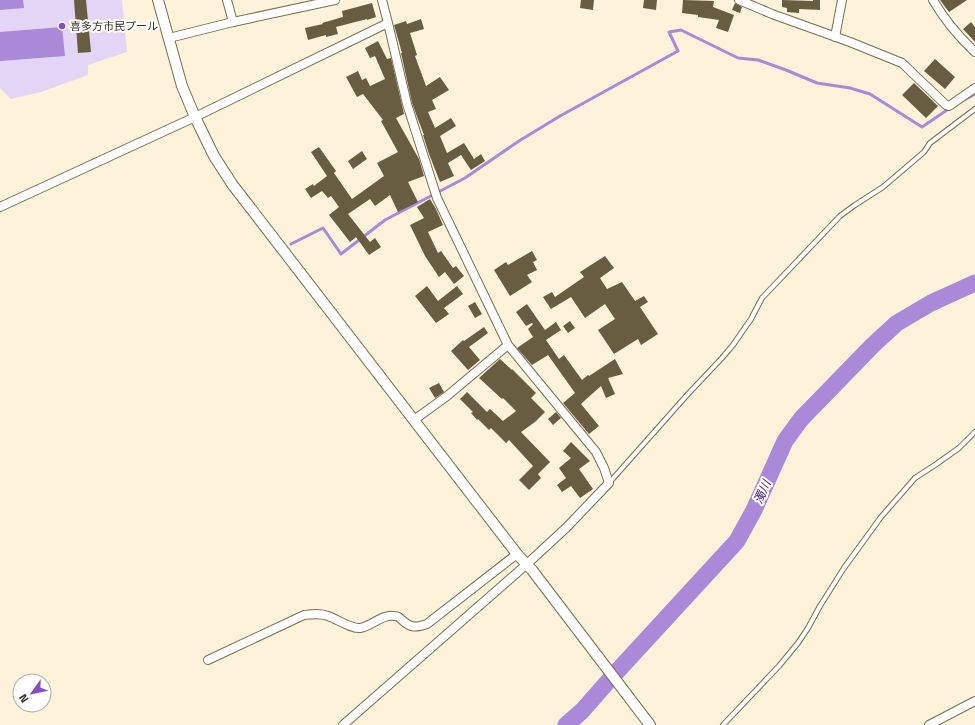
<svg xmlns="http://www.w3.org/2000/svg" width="975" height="725" viewBox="0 0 975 725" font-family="'Titillium Web','Noto Sans JP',sans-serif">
<rect width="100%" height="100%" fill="#fef3da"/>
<path fill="#e2d5f6" d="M0,0H122L127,52L88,65V75L41,92L11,99L0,88Z"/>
<path fill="#ab89d9" d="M0,0H23L24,8L0,10Z
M62,27L65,56L0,61V32Z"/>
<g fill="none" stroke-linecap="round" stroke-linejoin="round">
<path stroke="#ab89d9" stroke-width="3" d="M962,101L975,94
M291,244L323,228L341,254L385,220L465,178L519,141L560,116L678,51L669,32L681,30L738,58L758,60L786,70L817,83L850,88L870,94L922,127L950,108"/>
<path stroke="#ab89d9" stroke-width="17" d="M566,725L582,711L611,678L737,541L754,510L785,441L801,419L873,345L897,323L931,303L975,283"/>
</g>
<path fill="#685d41" d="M74,0H86L91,52L78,53Z
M581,0H594L593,10L580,8Z
M644,0H657L656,10L643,8Z
M683,0L714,1L713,7L734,15L728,32L716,28L719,20L698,17V15L682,13Z
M782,0L813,1V0H820V10L799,9V13L787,12V8L782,7Z
M940,0H967L949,12Z
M372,3L376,17L367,20V19L336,27L338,34L326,37V35L308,40L305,28L323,24L322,23L343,17L342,11Z
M735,3L742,7L740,13L732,10Z
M421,19L424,29L410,33L417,55L415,56L426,86L440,77L449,90L432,100L436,109L428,112L435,128L451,118L456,126L440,136L447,153L464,143L474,159L481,154L485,161L471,170L461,155L448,163L454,176L440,182L429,154L423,135H424L419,122L412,103L401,53H402L394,25L406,21L407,24Z
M971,22L975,27V42L963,29Z
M378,41L387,59L391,58L404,114L396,118L419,159L424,176L408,182L418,202L398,212L390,195L375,206L370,199L348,214L370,242L375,238L381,247L369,255L356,237L350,242L329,215L339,207L331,196L328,198L322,191L311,198L305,189L313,184L314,186L327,176L311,152L319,147L336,171L334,173L352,199L384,176L377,163L398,152L381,121L383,120L363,94L357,97L346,77L358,71L362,80L366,78L370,86L385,79L375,56L370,58L365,48Z
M935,59L955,77L945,89L924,71Z
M914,83L938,106L926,118L902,95Z
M362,151L367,159L353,169L348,161Z
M430,199L436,209L443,225L428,232L438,253L441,251L453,268L456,266L464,276L454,284L445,272L439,277L425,256L410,225L424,218L417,207Z
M532,251L537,260L533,262L537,270L527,275L532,282L510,296L494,270L506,262L508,265Z
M605,256L614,268L600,278L607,289L622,282L635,301L644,296L648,302L640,307L658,334L641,345L638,339L614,354L598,330L615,319L605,304L585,318L571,297L551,309L543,297L552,292L555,297L584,277L580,272Z
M427,286L438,301L457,286L463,294L444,308L449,314L436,323L415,296Z
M475,302L482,314L475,318L468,306Z
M527,304L545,330L556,322L561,330L546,340L559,359L564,355L582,380L588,375L589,376L615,359L623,374L608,378L615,394L606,398L601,386L583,402L581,404L599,426L589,434L563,403L575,393L548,355L532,365L517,348L533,337L528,329L533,324L532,323L526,326L516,312Z
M570,321L575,328L568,333L563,326Z
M484,327L488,333L469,347L480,360L468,370L451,351L463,340L464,341Z
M500,359L512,370V369L536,393L531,398L545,412L535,422L521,432L550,462L538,474L541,478L529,490L519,480L533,466L509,440L506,443L491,428L489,430L478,419L477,420L471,413L473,412L460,399L467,392L487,412L490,409L503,421L516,411L503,398L502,399L479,378Z
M439,383L444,392L435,398L429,388Z
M556,412L561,418L553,425L548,419Z
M571,442L590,461L579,469L593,489L580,498L571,486L562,492L557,485L566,478L559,468L571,458L563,451Z"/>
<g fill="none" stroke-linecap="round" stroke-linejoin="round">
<g stroke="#786c4f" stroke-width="6">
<path id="service" d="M609,483L688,394L722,358L733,345L751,319L762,298L840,216L855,205L883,187L924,152L930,143L975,109
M723,725L779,666L798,643L808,628L820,606L844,568L881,517L915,478L935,465L959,448L975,432"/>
</g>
<g stroke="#786c4f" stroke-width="10">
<path id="minor" d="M227,0L233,22
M739,0L772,14L850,42L902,63L946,105L949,106L975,88
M933,0C944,19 959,37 975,52
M835,37L842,0
M169,38L233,22L335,0
M0,207L195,117L388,23
M414,420L447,396L508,345
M208,660L304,615C313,614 320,613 328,616C337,619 351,629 360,628C372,626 382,614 394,616C398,616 399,617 402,620C411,628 415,628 427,624L517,554
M343,725L527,564L567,527L609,483L604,468L596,452L508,345L437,198L407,104L388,23L382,0
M929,725L975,701"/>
</g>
<g stroke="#786c4f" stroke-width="12">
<path id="tertiary" d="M158,0L182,86L195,117L214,156L232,184L517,554L532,570L650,725"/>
</g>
<use href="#service" stroke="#fff" stroke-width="4"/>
<use href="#minor" stroke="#fff" stroke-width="8"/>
<use href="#tertiary" stroke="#fff" stroke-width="10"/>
</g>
<circle fill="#864ec5" stroke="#fff" stroke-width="1.5" cx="62" cy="26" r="4"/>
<g text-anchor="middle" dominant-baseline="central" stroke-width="4" stroke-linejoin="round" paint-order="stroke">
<g font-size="11" fill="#363024" stroke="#fff" text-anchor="start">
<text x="70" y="26">喜多方市民プール</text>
</g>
<g font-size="12" font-style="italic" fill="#461472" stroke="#fff">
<text transform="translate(762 492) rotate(-66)">濁川</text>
</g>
</g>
<g transform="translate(32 693) rotate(237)"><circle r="19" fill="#ffffff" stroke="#afaca7"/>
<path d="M0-3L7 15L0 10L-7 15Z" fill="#864ec5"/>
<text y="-6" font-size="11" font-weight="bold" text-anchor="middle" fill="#363024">N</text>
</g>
</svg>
